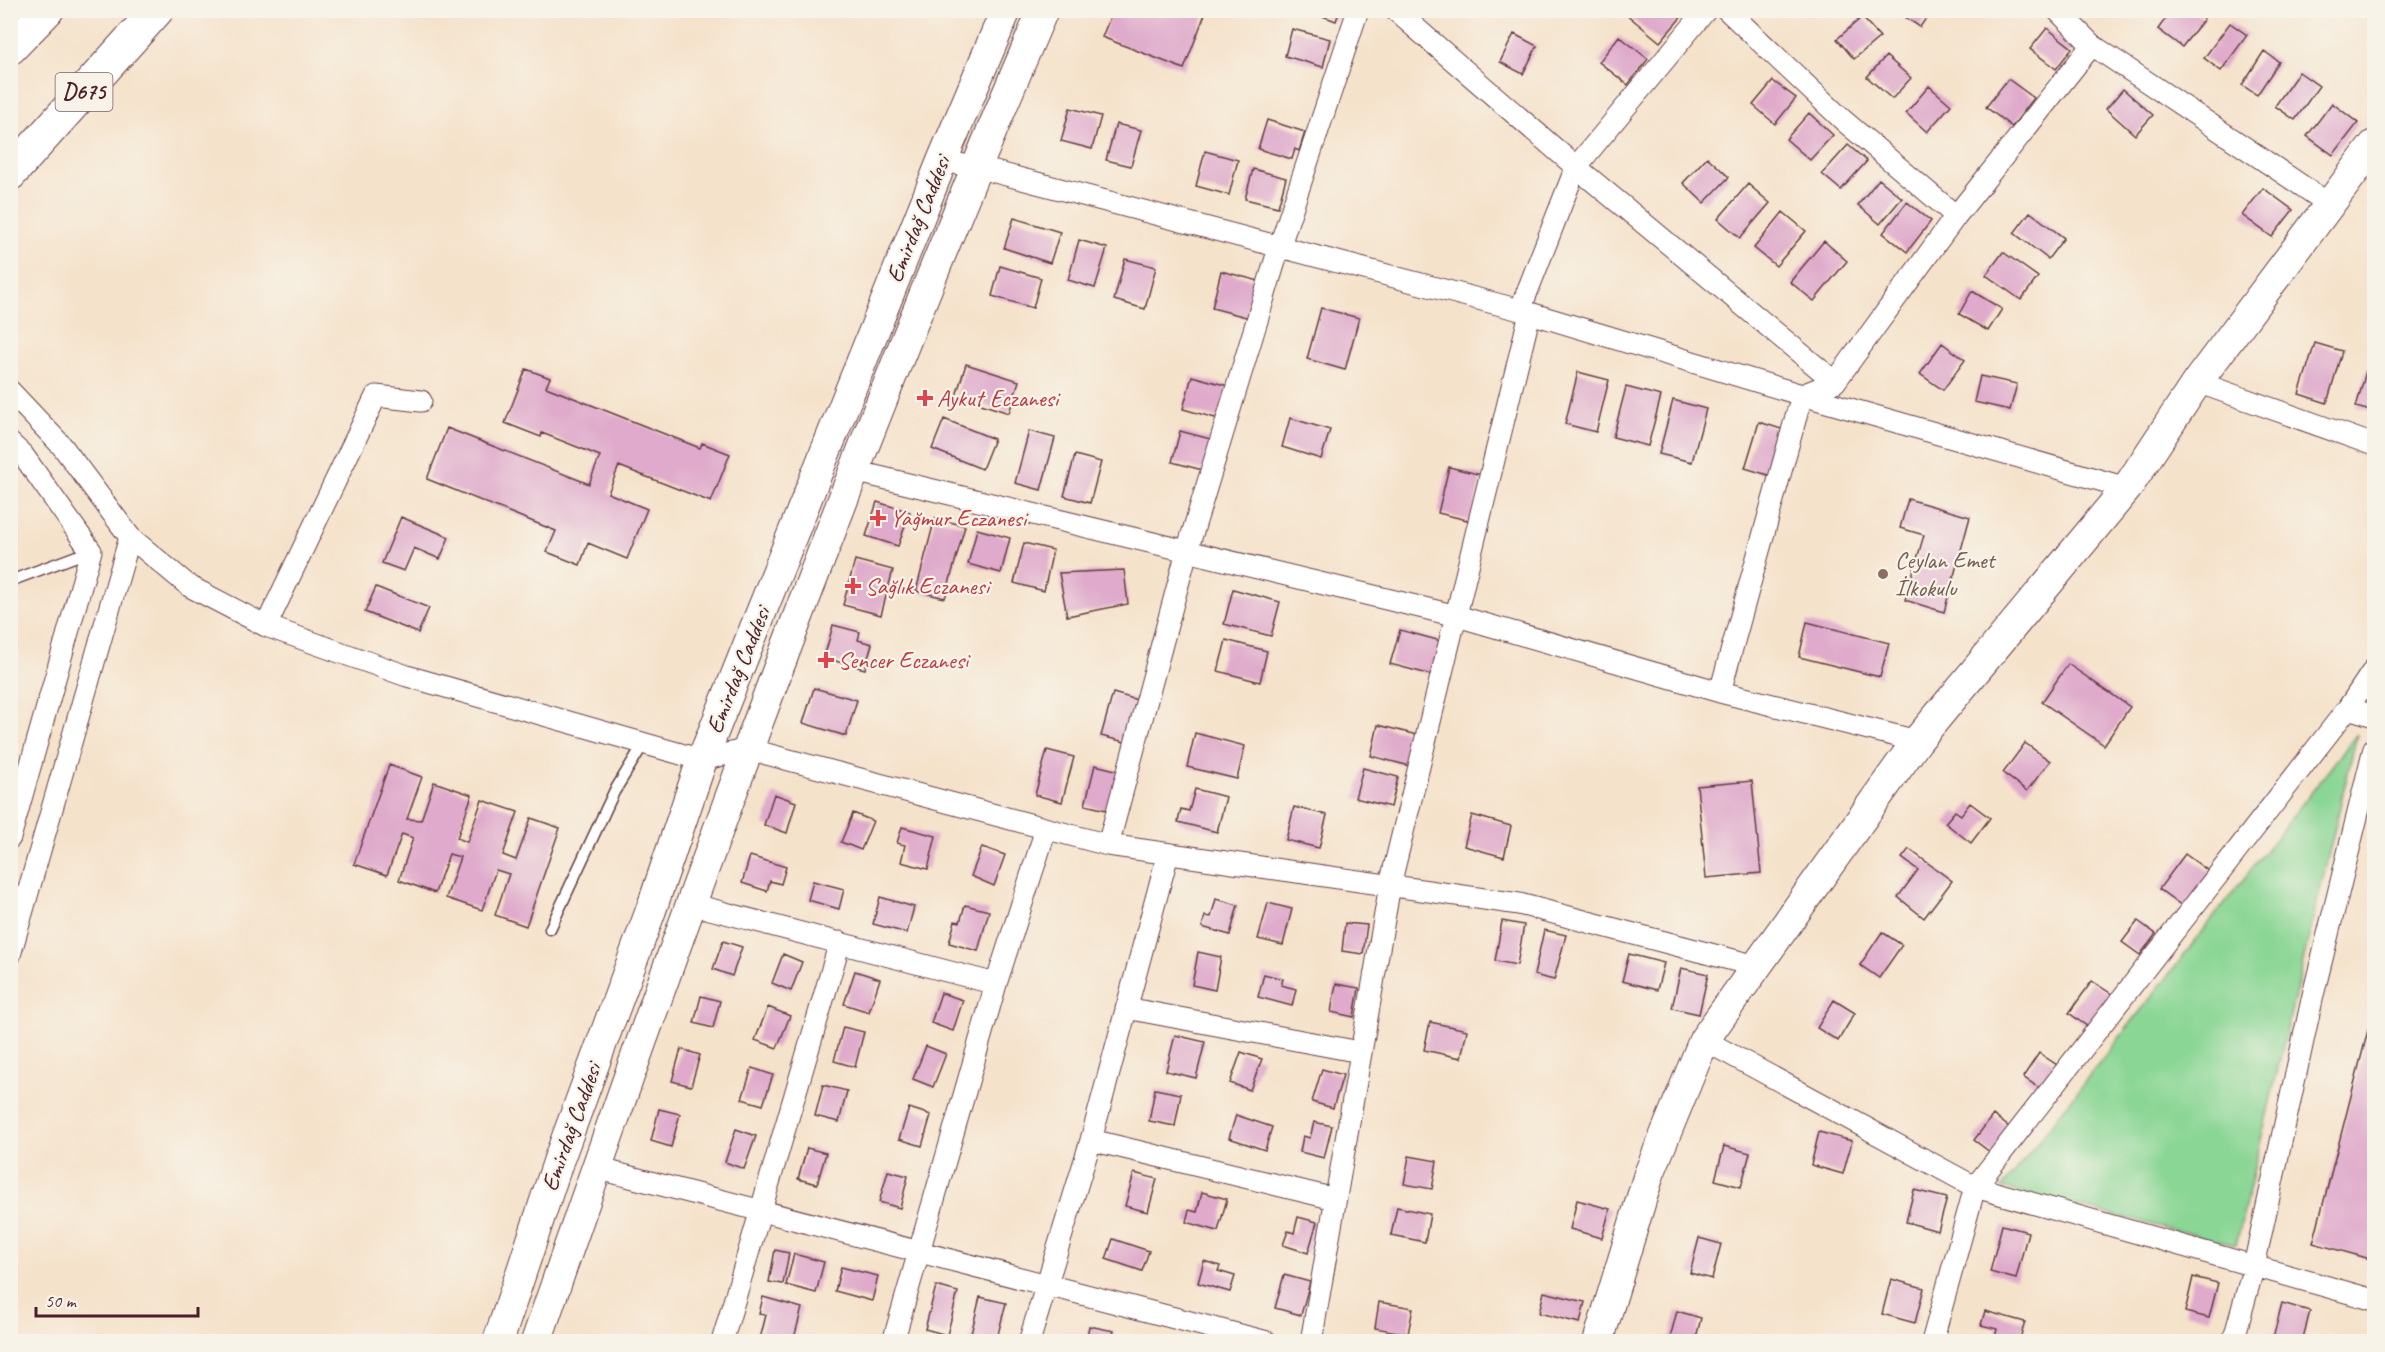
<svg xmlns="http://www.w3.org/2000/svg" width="2385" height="1352" viewBox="0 0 2385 1352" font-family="Caveat,sans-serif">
<rect width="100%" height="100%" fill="#f7f3e8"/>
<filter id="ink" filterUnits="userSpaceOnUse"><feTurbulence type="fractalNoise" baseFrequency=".0167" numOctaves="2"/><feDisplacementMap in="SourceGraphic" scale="12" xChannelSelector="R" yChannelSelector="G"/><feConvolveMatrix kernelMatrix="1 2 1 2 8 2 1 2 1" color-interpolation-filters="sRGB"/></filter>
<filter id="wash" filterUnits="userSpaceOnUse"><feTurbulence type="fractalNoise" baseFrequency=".008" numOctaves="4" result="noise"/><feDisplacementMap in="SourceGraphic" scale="24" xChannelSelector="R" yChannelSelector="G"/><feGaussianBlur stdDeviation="1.35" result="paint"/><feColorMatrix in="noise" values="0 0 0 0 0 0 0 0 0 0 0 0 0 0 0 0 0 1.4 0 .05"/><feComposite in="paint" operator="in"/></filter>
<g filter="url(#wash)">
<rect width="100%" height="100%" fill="#f5e2cb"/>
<path fill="#8ad694" stroke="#6a7a60" stroke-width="1.5" d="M2357,734L2236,1245L2002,1188Z"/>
<g id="blocks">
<path fill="#dfaacb" d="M1113,10H1195L1205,14L1184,69L1102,37Z
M1306,10H1340L1336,21Z
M1629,10H1678L1683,15L1660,42L1626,14Z
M1894,10H1924L1929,14L1920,27Z
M2172,10H2193L2204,19L2182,47L2158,29Z
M1862,17L1880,37L1854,59L1837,39Z
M2230,23L2247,35L2221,71L2204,58Z
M2047,28L2072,48L2056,69L2030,49Z
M1292,29L1330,39L1323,67L1285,56Z
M1514,34L1537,46L1523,74L1500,62Z
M1619,36L1648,59L1628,85L1599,62Z
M2264,51L2279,62L2257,95L2242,85Z
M1886,56L1911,78L1892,99L1867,77Z
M2299,72L2319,86L2295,120L2275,106Z
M2008,79L2034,98L2012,127L1986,107Z
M1773,81L1796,98L1775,124L1753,105Z
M1929,86L1951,105L1927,132L1906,113Z
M2123,89L2153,115L2135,135L2106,109Z
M2332,103L2358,123L2333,155L2307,136Z
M1070,108L1101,116L1092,149L1061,141Z
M1809,113L1833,135L1810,160L1786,139Z
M1267,120L1305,132L1299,151L1295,149L1292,159L1258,149Z
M1116,124L1141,130L1131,166L1106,160Z
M1848,145L1867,161L1841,190L1822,174Z
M1205,151L1238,160L1229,195L1196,186Z
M1707,157L1729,177L1704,203L1683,183Z
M1253,169L1286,178L1278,207L1245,199Z
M1879,179L1902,198L1880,224L1858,205Z
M1748,184L1770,203L1740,238L1718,219Z
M2263,188L2293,210L2272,237L2242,215Z
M1907,202L1931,221L1907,252L1883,233Z
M1783,212L1806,231L1776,266L1754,248Z
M2030,212L2064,238L2048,259L2014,233Z
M1014,218L1060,232L1050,263L1004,248Z
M1079,240L1107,248L1095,288L1068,280Z
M1824,241L1847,261L1814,301L1790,282Z
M2003,252L2038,277L2021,300L1986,275Z
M1125,259L1156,267L1145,309L1114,300Z
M1000,266L1041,278L1033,308L992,296Z
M1221,271L1259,281L1250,318L1212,308Z
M1972,291L2002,309L1988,331L1959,314Z
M1321,308L1359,318L1345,370L1307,359Z
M1942,343L1965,360L1943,390L1920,374Z
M2315,343L2342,351L2327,403L2299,394Z
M966,364L1019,381L1009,413L956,396Z
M2367,368L2374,370V412L2356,407Z
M526,369L550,378L546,387L700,448L702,443L730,454L711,502L619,466L608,493L647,509L627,559L588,543L580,565L547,552L556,531L427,479L447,428L589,484L600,456L542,433L541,437L505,423Z
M1578,372L1609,380L1596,432L1565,424Z
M1192,376L1228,386L1219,419L1183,409Z
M1980,376L2017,384L2010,410L1974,402Z
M1626,387L1661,396L1648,446L1613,437Z
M1673,400L1706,409L1692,462L1659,454Z
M1290,418L1330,430L1321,459L1282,447Z
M944,419L994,439L982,469L932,449Z
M1759,422L1791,432L1778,478L1745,468Z
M1029,431L1055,438L1041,490L1015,483Z
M1180,431L1218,441L1210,472L1172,462Z
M1075,455L1101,462L1090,503L1064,496Z
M1449,467L1482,475L1471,521L1438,513Z
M1908,499L1970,517L1944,612L1905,600L1924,535L1900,528Z
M877,502L910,512L898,546L866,536Z
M401,517L449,537L440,559L414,548L404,571L382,563Z
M935,518L965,526L945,598L916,591Z
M977,529L1010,538L1001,573L968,564Z
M1024,543L1053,550L1044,591L1014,583Z
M855,560L893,570L881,615L843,605Z
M1124,570L1128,604L1067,616L1059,573Z
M376,587L429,608L418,633L365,612Z
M1233,589L1280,602L1271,636L1224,624Z
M1807,622L1889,643L1880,677L1799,657Z
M833,625L860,632L858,640L872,644L865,669L824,658Z
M1400,630L1441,641L1432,675L1390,664Z
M1226,640L1267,651L1260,682L1218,671Z
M2068,664L2130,707L2104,745L2042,702Z
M814,688L857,700L846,736L803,723Z
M1113,693L1141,701L1129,743L1101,736Z
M1378,725L1417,735L1410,766L1371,756Z
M1195,733L1245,746L1237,779L1187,767Z
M2025,743L2050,761L2027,791L2003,773Z
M1047,750L1074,757L1062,802L1035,795Z
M389,765L422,777L407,819L421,820L434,782L472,795L457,838L467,842L482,800L518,812L503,855L516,860L531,818L560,828L526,926L495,915L509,874L496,870L482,910L446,898L460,857L449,854L435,893L399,880L413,838L402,834L387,875L354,864Z
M1095,765L1124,772L1115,812L1085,805Z
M1363,768L1398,777L1391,807L1355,798Z
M1752,781L1761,873L1706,878L1697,786Z
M1195,789L1226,797L1217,832L1178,822L1181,809L1189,811Z
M774,794L796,802L787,833L764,825Z
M1970,803L1990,818L1971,843L1945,823L1955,811L1961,815Z
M1294,807L1327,815L1319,848L1286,840Z
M853,813L873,821L861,850L841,842Z
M1472,815L1511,826L1504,857L1464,846Z
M902,827L936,836L928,869L901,862L905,845L897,843Z
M982,847L1005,855L994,886L971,876Z
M1909,849L1952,881L1924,918L1898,897L1918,870L1902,858Z
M2185,854L2211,873L2185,908L2159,889Z
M750,856L786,867L781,884L770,881L767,891L742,883Z
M813,881L844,889L839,909L808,900Z
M880,897L914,907L907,933L873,924Z
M1216,899L1238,905L1230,935L1202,927L1205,916L1211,917Z
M1268,903L1292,909L1283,945L1258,939Z
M965,905L989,911L978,951L949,943L955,921L960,922Z
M1502,921L1524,925L1517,965L1495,961Z
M2138,921L2156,934L2140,955L2122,942Z
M1345,923L1367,925L1363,954L1342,951Z
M1544,930L1566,935L1554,980L1534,975Z
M1882,932L1902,945L1879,978L1860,965Z
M723,941L742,947L732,976L713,969Z
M1198,952L1221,957L1215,990L1192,985Z
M783,954L802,962L791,991L772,983Z
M1629,954L1664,963L1657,990L1622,981Z
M1681,968L1708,974L1699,1014L1672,1008Z
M855,971L880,979L869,1012L844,1004Z
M1264,974L1283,979L1281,985L1296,989L1292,1006L1258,997Z
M2092,981L2119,999L2095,1032L2069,1013Z
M1336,984L1359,988L1354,1017L1331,1012Z
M941,993L963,1000L953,1031L931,1023Z
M701,996L720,1001L713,1028L694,1023Z
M1834,1000L1855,1013L1838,1041L1817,1028Z
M768,1007L790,1016L777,1048L755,1040Z
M2374,1007V1260L2313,1243Z
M1430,1022L1467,1030L1461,1058L1424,1050Z
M843,1027L864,1032L855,1067L834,1061Z
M1175,1035L1205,1042L1196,1078L1166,1071Z
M926,1046L946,1054L933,1087L913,1079Z
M681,1049L700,1055L691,1086L672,1081Z
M1241,1052L1262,1059L1250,1090L1230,1083Z
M2039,1053L2057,1065L2041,1089L2023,1077Z
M752,1068L773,1075L763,1105L742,1099Z
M1322,1069L1343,1075L1333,1108L1312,1102Z
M823,1085L847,1091L839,1122L815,1116Z
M1155,1089L1181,1094L1175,1126L1149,1121Z
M909,1108L931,1115L922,1146L899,1139Z
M659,1109L680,1114L671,1147L651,1141Z
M1236,1115L1272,1127L1265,1150L1229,1138Z
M1993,1115L2013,1130L1994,1155L1974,1140Z
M1314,1122L1332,1126L1324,1158L1300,1152L1303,1136L1310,1138Z
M736,1129L756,1136L744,1169L725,1162Z
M1819,1132L1852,1141L1843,1174L1811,1165Z
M1724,1146L1750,1153L1741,1187L1715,1180Z
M807,1148L826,1153L817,1184L798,1179Z
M1409,1156L1437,1161L1432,1189L1404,1184Z
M888,1171L908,1176L900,1208L879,1202Z
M1134,1173L1157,1179L1148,1212L1125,1206Z
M1914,1190L1947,1198L1938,1231L1906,1222Z
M1202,1192L1227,1199L1218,1231L1186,1222L1189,1210L1197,1212Z
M1577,1200L1610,1209L1602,1238L1570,1229Z
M1397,1207L1430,1214L1425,1242L1391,1235Z
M1298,1217L1317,1222L1308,1253L1283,1245L1288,1231L1294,1233Z
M2002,1225L2028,1232L2016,1279L1990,1272Z
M1699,1238L1721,1244L1712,1279L1690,1273Z
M1113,1239L1149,1251L1142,1271L1106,1259Z
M775,1250L789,1253L783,1284L769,1282Z
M794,1254L824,1262L816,1293L786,1285Z
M1204,1261L1220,1266L1218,1271L1235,1276L1230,1292L1198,1283Z
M841,1267L878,1276L872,1301L835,1291Z
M1284,1275L1310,1282L1301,1315L1275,1308Z
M2193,1277L2218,1283L2209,1318L2185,1312Z
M1891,1279L1924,1288L1915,1323L1882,1314Z
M936,1286L958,1292L947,1335L925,1329Z
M1544,1292L1585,1302L1580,1323L1539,1313Z
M763,1297L802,1308L793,1342L760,1339L766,1315L759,1314Z
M980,1297L1006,1303L996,1342H969Z
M1379,1302L1413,1308L1408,1334L1375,1328Z
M2282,1303L2310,1311L2302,1342H2272Z
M1677,1311L1701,1318L1695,1342H1669Z
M1985,1311L2025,1322L2019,1342H1994L1997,1329L1981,1325Z
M1089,1326L1114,1331L1111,1342H1086Z"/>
</g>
</g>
<g filter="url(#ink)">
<use href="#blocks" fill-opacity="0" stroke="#643c43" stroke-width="1.5"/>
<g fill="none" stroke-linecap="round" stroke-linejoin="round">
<g stroke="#643c43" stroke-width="13">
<path id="lane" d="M10,581L90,551
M550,929L614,792L644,743"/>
</g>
<g stroke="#643c43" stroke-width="23">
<path id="street" d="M1395,10L1576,167L1835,382L1802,395L1720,692
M1727,10L1844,121L1956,216
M2057,10L2092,45L2332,206
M942,161L976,167L1520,310L1802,395L2127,488
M1520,310L1576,167L1706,10
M1835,382L1956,216L2092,45
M2197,382L2374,445
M10,391L62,446L130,537L189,586L266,626L407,676L702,760L748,749L1108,845L1519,904L1756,966
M10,443L23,455L91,551
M854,471L1457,616L1720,692L1917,741
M266,626L376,396L421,401
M2348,708L2374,716
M10,838L91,551
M1108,845L1187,551L1279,248L1358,10
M691,904L996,984
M10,955L130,537
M1126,1008L1360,1052
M1704,1040L1975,1187L2374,1300
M1091,1140L1335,1199
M596,1168L1267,1342
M722,1342L840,942
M893,1342L996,984L1046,829
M1029,1342L1091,1140L1168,854
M1311,1342L1390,885L1530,313
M1932,1342L1975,1187L2348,708L2374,669
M2233,1342L2254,1266L2313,995L2374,748"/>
</g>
<g stroke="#643c43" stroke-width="32">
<path id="secondary" d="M498,1342L559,1159L651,910L702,760L942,161L1006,10
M536,1342C691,893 855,447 1043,10
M1598,1342L1649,1174L1704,1040L1917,741L2127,488L2197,382L2374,145"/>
</g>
<g stroke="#643c43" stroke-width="35">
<path id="highway" d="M10,48L47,10
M10,174L157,10"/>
</g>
<use href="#lane" stroke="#fff" stroke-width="10"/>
<use href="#street" stroke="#fff" stroke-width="21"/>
<use href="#secondary" stroke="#fff" stroke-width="30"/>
<use href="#highway" stroke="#fff" stroke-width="33"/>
</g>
</g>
<g fill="#e0444e" stroke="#f7f3e8" stroke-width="2">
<path d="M922 389h6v6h6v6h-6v6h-6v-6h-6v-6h6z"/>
<path d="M875 509h6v6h6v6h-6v6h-6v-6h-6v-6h6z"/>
<path d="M850 577h6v6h6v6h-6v6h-6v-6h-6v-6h6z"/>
<path d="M823 651h6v6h6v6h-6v6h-6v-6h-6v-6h6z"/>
</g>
<circle fill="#8d6e63" stroke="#f7f3e8" stroke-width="2" cx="1883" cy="574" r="6"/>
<g text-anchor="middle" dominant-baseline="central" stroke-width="4.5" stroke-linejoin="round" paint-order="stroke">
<rect fill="#f7f3e8" stroke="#7e5f64" stroke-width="1.5" x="55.5" y="73" width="57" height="38" rx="4.5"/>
<g font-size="22" font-weight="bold" fill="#4a1f2b">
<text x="84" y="92">D675</text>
</g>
<g font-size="24" fill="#4a1f2b" stroke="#f7f3e8">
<text transform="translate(918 219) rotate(-68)">Emirdağ Caddesi</text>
<text transform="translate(738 670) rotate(-68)">Emirdağ Caddesi</text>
<text transform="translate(571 1127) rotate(-70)">Emirdağ Caddesi</text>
</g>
<g font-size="24" fill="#be3a42" stroke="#f7f3e8" text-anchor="start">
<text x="937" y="398">Aykut Eczanesi</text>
<text x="890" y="518">Yağmur Eczanesi</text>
<text x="865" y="586">Sağlık Eczanesi</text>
<text x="838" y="660">Sencer Eczanesi</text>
</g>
<g font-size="24" fill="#785e54" stroke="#f7f3e8" text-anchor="start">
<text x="1895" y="560">Ceylan Emet<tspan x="1895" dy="28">İlkokulu</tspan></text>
</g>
</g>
<rect width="2385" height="1352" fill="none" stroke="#f7f3e8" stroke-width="36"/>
<path d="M36 1307v9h162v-9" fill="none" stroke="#4a1f2b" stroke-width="3"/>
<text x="45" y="1307" font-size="18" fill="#4a1f2b" stroke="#f7f3e8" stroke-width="4.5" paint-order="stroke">50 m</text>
</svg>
